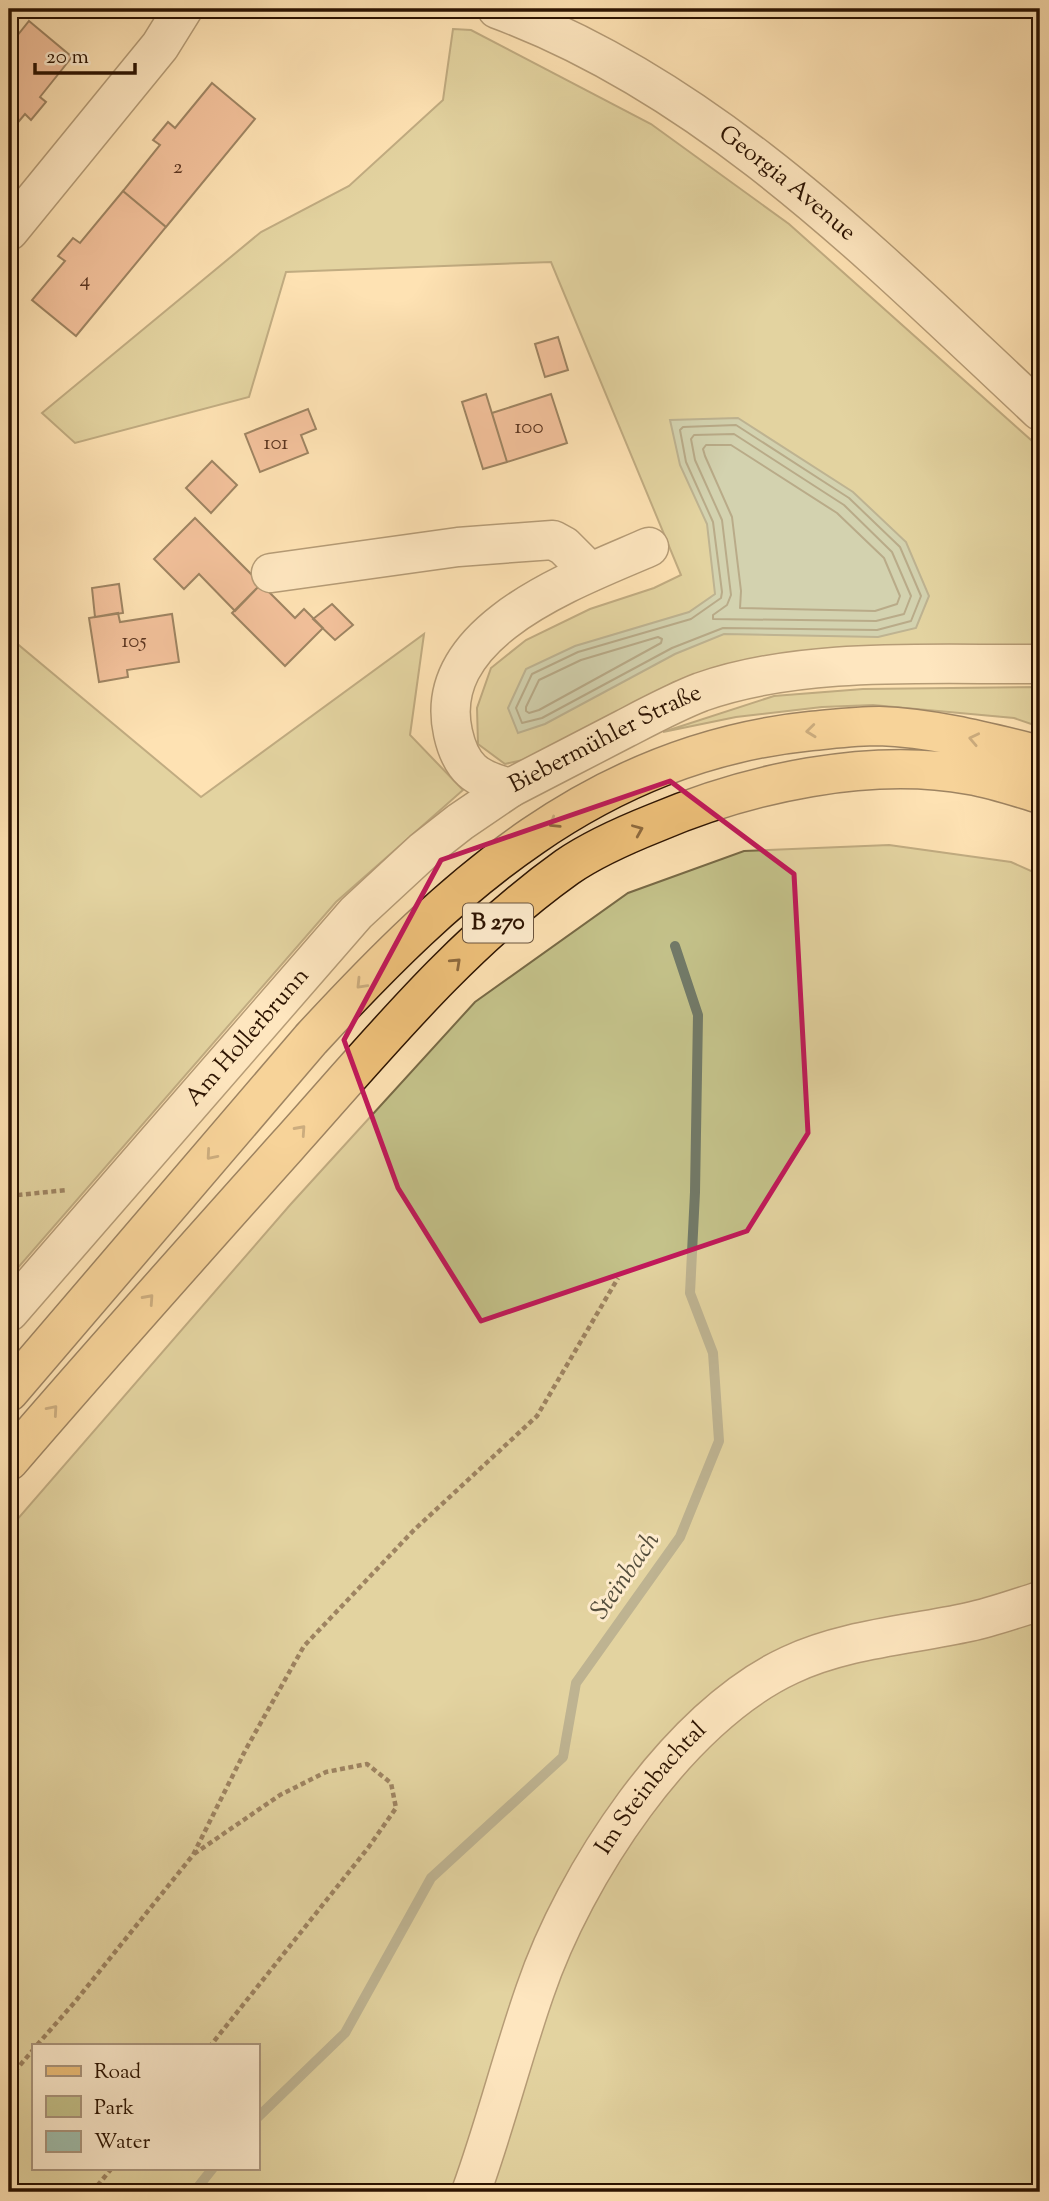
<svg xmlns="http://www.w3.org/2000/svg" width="1049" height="2201" viewBox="0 0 1049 2201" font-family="'Sorts Mill Goudy',serif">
<rect width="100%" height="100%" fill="#fee2b3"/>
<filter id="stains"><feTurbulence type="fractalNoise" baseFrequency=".00286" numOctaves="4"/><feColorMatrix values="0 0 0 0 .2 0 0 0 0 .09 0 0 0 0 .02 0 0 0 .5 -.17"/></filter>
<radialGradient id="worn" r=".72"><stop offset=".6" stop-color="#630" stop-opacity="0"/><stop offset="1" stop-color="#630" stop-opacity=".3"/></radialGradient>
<path fill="#c4c28a" stroke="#786a46" stroke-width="2" fill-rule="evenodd" d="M453,29L471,30L651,124L789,224L1040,448V650L741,667L674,682L550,754L505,764L478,744L477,708L491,668L526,640L590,609L654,588L681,575L551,262L286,272L249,397L75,443L42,413L261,232L349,186L443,100Z
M424,634L410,735L463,790L336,902L9,1278V637L201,797Z
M1040,687V727L1014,718L873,705L822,707L736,717L663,732L774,696L863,689Z
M889,845L1011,862L1040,875V2192H9V1529L290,1205L475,1002L628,893L744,851ZM33,2045H257V2168H33Z"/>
<path fill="#a0beac" stroke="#727a68" stroke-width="2" d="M738,418L853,492L906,542L929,596L916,628L878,637L724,634L675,654L545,724L518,733L508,708L526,669L575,646L689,612L715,594L707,524L680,465L670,420Z"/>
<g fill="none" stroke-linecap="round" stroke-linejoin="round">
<path stroke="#666856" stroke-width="2" d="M736,425L849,498L900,547L921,596L911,621L877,630L723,628L672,648L542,718L522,723L516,708L532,674L578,652L691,619L721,598L722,592L713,522L686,462L680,430L683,427Z
M734,434L844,505L892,552L911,596L904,614L876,621L713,619V615L727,605L731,595L722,520L695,460L691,439L694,435Z
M706,445H731L837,513L884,558L900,596L897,604L875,611L740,608L741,591L732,517L705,456L703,449Z
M658,637L662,639L661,643L539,710L529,713L526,711V707L539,680L581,660Z"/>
<path stroke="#727a68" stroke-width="10" d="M257,2118L345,2033L431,1878L563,1757L576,1683L680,1537L719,1441L713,1353L690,1293L695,1192L698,1015L675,946
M194,2192L213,2168"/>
</g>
<path fill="#e79a7e" stroke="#2c1301" stroke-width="2" d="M29,21L72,57L40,97L46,102L31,120L25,114L9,133V46Z
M212,83L255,119L166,227L123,191L160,145L153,140L168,122L175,128Z
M123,191L166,227L76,336L32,300L65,261L58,256L73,238L80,243Z
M558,337L568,370L545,377L535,344Z
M486,394L507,462L483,469L462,402Z
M551,394L567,443L507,462L492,413Z
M308,409L316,429L301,435L308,453L260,472L245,434Z
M212,461L237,485L211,513L186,488Z
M195,518L261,584L235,611L199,574L184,589L154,559Z
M119,584L123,613L95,617L92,588Z
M261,584L295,618L304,609L323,628L285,666L232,613Z
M332,604L353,625L335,640L313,619Z
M118,613L120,622L172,614L179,662L127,670L128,677L99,682L89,618Z"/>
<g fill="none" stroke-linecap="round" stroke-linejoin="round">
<g stroke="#60472e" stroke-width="41">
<g id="minor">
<path id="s1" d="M497,9C711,88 877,259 1040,411"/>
<path d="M9,231L160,46L183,9"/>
<path id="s2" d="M649,547C576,579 430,630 453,733C461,769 476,779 510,788C548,768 586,749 624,729C649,716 675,702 701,692C803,656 933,665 1040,664"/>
<path d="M271,573L458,547L553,540L564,546L590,572"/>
<path id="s3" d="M9,1312L356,913L423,851L460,822L510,788"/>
<path id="s4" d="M471,2192C495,2126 512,2057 535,1991C574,1876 677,1717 790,1665C845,1639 910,1635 969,1622C993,1617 1017,1608 1040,1601"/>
</g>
</g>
<g stroke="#2c1301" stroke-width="41">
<path id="major" d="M9,1392L311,1039C451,887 595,753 811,731C833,729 856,726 879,726C934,728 987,742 1040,755
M9,1461C100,1355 194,1250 288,1145C375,1048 459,944 567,867C593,849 625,835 655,823C749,783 869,757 970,775C994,779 1017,787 1040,794"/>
</g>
<path stroke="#2c1301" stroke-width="4.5" stroke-dasharray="5 3.5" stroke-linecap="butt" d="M9,1196L67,1190
M194,1854L280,1795L326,1772L367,1764L391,1783L396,1808L368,1848L211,2045
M37,2045L74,2003L193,1855L246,1749L304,1646L414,1530L537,1416L618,1278
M9,2078L33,2050
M92,2192L112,2168"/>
<use href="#minor" stroke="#feecce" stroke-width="38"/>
<use href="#major" stroke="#efc17a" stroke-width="38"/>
</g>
<defs><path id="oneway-chevron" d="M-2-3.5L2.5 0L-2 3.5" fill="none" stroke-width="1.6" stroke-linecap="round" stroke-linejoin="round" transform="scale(1.75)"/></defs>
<g stroke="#8e6a3e">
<use href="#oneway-chevron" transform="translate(811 731) rotate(174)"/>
<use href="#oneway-chevron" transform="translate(974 739) rotate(-168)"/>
<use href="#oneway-chevron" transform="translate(554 823) rotate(148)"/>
<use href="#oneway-chevron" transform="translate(638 830) rotate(-23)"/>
<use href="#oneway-chevron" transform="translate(456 963) rotate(-43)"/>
<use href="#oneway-chevron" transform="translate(361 984) rotate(134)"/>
<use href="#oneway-chevron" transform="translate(301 1130) rotate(-48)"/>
<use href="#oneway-chevron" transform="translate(211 1155) rotate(131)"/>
<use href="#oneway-chevron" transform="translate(149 1299) rotate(-48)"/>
<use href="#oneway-chevron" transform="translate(53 1410) rotate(-49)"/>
</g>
<path d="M0 0H1049V2201H0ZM670,781L794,874L808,1133L747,1231L481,1321L398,1188L344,1040L441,860Z" fill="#fee2b3" fill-opacity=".55" fill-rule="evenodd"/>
<path fill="none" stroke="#c2185b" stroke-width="5" stroke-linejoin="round" d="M670,781L794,874L808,1133L747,1231L481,1321L398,1188L344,1040L441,860Z"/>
<g text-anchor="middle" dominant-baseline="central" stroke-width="6" stroke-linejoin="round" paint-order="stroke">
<g font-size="21" fill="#5b3520">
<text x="178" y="168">2</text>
<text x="85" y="281">4</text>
<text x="529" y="428">100</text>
<text x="276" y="444">101</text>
<text x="134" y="642">105</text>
</g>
<rect fill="#feecce" stroke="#6b543e" stroke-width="2" x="463" y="903.5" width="70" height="39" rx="5"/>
<g font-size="23" font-weight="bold" fill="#2c1301">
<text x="498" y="923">B 270</text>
</g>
<g font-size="24" fill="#2c1301" stroke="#feecce">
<text stroke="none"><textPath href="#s1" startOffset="340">Georgia Avenue</textPath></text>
<text stroke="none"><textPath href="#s2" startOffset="486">Biebermühler Straße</textPath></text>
<text stroke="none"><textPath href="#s3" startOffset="364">Am Hollerbrunn</textPath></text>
<text stroke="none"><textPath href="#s4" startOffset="446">Im Steinbachtal</textPath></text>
</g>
<g font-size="26" font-style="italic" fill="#554f3d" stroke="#feecce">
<text transform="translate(626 1576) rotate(-55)">Steinbach</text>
</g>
</g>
<rect width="1049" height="2201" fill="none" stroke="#fee2b3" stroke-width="35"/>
<rect x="10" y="10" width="1028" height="2180" fill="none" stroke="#2c1301" stroke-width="3.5"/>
<rect x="18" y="18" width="1014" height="2166" fill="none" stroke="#2c1301" stroke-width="2"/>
<rect x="32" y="2044" width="228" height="126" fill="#feecce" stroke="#aa957c" stroke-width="2"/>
<rect x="46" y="2066" width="35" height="10" fill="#efc17a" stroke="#aa957c" stroke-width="2"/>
<text x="94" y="2078" font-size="21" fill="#2c1301">Road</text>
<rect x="46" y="2096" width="35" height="21" fill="#c4c28a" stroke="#aa957c" stroke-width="2"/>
<text x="94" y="2114" font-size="21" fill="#2c1301">Park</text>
<rect x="46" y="2131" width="35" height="21" fill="#a0beac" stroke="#aa957c" stroke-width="2"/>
<text x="94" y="2148" font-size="21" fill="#2c1301">Water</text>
<path d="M35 63v10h100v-10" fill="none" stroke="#2c1301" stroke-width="3.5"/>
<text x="46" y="63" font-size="21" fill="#2c1301" stroke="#feecce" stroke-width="5" paint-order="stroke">20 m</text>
<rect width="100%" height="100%" filter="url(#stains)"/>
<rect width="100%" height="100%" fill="url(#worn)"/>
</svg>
